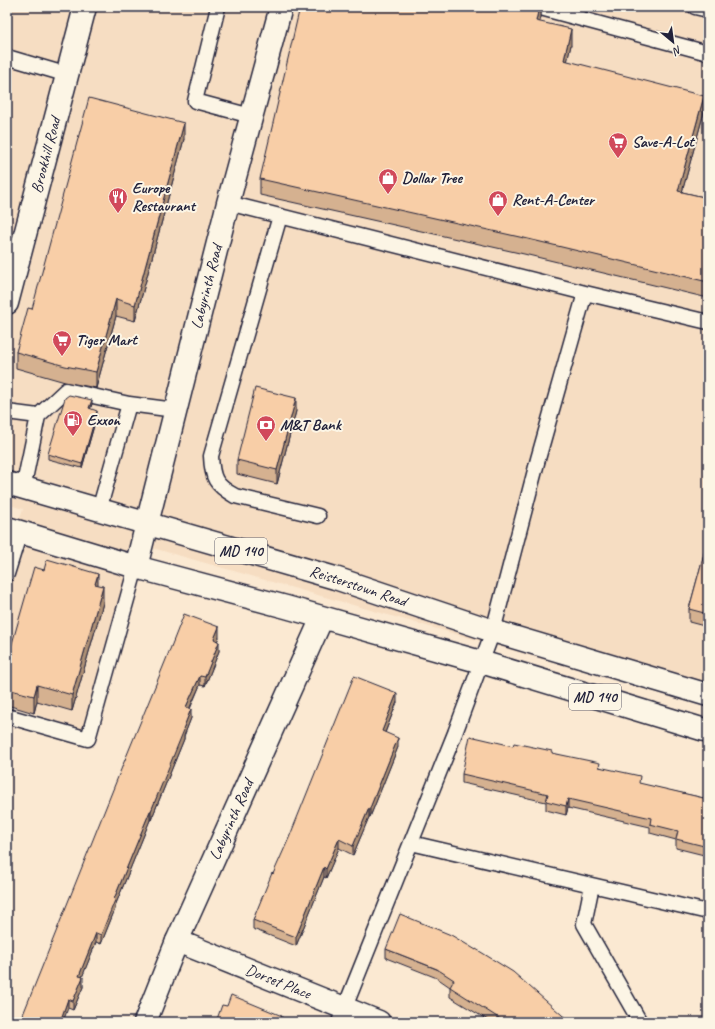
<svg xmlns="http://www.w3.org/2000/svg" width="715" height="1029" viewBox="0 0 715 1029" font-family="Caveat,sans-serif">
<rect width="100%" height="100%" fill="#fbe9d2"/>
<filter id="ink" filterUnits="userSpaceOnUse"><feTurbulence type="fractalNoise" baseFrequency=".025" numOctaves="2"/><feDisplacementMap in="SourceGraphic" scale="8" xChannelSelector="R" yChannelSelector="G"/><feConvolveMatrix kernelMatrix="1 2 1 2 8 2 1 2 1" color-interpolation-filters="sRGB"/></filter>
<g filter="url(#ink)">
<path fill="#f6ddc2" d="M7,7H691L708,11V706L149,547L97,736L80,729L7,705V560L23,509L7,504Z"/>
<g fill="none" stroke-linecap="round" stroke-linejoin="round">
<g stroke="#22223b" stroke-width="17">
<path id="lane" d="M218,7L195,101L251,116
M537,7L708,53
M695,7L708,10
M7,57L68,75
M228,203L585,293L708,322
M280,216L211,456C212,478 215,485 235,496L318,516
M7,412L38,416L66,390L129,404L175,410
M23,489L38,416
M99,510L129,404
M7,574L20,532
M7,716L88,739L136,567
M411,843L708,912
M592,885L584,924L640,1022
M339,1022L455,733L493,631L538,459L585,293"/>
</g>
<g stroke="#22223b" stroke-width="25">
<g id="street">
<path id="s1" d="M7,303L85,7"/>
<path id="s2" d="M136,567L228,203L281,7"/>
<path id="s3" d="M177,941L379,1022"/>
<path id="s4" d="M145,1022L177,941L322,618"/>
</g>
</g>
<g stroke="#22223b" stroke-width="25">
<g id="primary">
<path id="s5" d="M7,483L335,578L493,631L708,695"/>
<path d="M7,528L136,567L286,607L481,662L708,731"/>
</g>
</g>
<use href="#lane" stroke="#fcf5e5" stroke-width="14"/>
<use href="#street" stroke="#fcf5e5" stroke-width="22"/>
<use href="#primary" stroke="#fcf5e5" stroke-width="22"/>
</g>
<path fill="#d5b190" stroke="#22223b" d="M541,7V17L539,22L571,45L567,61L704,112L682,192L708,198V298L524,254L260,195V179Z
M184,139L135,321L116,316L96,388L65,382L16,368V352L32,309Z
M92,404L90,409L97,415L82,468L48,459V454Z
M296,411L277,484L237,474V460Z
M708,539V627L689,622V609Z
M98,585L103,603L72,711L37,701L34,713L7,705V661Z
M219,637L217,641L219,651L205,686L200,685L190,709L191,718L184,736V739L151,820H150L115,906V909L101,944L96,942L82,977L83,987L73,1010L68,1008L20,1022Z
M397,702L385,733L398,747L370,817H369L353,855L339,848L326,878L324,877L296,946L253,929V920L273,874Z
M513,746L552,753L600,767L640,784L708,799V856L676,848V840L650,833V827L568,808L566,815L546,810V802L462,783V774Z
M386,949L570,1022H491L450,997V987L437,978L386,958Z"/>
<path fill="#ae9075" stroke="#22223b" d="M539,7H541V17L536,37V21Z
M571,29V45L564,76V60Z
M704,96V112L678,207V191Z
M184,123V139L135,321V305Z
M116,299V316L96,388V372Z
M296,398V411L277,484V470Z
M92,400V404L89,413V408Z
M97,411V415L82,468V464Z
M98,574V591L95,584Z
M103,586V603L72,711V695Z
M219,627V637L214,649V639Z
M219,642V651L205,686V677Z
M200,676V685L186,716V707Z
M37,685V701L34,713V696Z
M397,693V702L382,740V731Z
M191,709V718L184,736V739L151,820V811Z
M398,738V747L370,817V808Z
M568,799V808L566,815V806Z
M369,808V817L353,855V846Z
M150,811V820L115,906V909L101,944V935L114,899Z
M339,839V848L326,878V869Z
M324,867V877L296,946V937Z
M96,933V942L79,985V976Z
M83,977V987L73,1010V1001Z
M68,999V1008L63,1022H60Z"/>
<path fill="#f8cea7" stroke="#22223b" d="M300,7H539L536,21L571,29L564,60L704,96L678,191L708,198V282L524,238L260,179Z
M89,98L184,123L135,305L116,299L96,372L65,366L16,352L28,308L32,309Z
M255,388L296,398L277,470L237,460Z
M69,395L92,400L89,408L97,411L82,464L48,454L65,398Z
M708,539V614L689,609Z
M47,559L98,574L95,584L103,586L72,695L37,685L34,696L7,689V661L34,567L44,570Z
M184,614L219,627L214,639L219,642L205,677L200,676L186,707L191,709L183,729L184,730L151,811H150L114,899L115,900L101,935L96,933L79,976L83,977L73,1001L68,999L60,1022H20L122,767L165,662Z
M354,676L397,693L382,731L398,738L370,808H369L353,846L339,839L326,869L324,867L296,937L253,920L272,873L273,874L289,838Z
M470,736L513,746L514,743L552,751V753L600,763L599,767L640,776L639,783L708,799V847L676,839L678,831L650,824L651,818L568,799L566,806L546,801L548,794L462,774Z
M400,914L451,935L476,950V949L513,972L570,1022H505L450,987L454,980L437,969L386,949Z
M231,995L282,1016L280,1022H216L222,1005L227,1006Z"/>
</g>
<defs>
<g id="supermarket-pin" transform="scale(1)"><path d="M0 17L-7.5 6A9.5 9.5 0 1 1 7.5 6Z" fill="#d1495b" stroke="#fcf5e5"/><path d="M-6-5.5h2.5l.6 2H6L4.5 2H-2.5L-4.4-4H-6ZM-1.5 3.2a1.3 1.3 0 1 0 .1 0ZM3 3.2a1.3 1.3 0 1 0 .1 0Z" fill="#fff"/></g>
<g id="shop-pin" transform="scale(1)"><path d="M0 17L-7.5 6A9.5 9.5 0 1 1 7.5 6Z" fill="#d1495b" stroke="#fcf5e5"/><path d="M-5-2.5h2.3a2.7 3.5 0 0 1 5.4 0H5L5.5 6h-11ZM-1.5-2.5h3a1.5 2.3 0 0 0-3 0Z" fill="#fff"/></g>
<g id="restaurant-pin" transform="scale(1)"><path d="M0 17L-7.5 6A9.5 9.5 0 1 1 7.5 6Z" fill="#d1495b" stroke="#fcf5e5"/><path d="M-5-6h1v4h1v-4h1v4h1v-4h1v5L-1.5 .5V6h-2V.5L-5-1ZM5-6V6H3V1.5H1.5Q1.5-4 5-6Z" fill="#fff"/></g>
<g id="fuel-pin" transform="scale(1)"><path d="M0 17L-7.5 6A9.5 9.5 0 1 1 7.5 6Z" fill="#d1495b" stroke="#fcf5e5"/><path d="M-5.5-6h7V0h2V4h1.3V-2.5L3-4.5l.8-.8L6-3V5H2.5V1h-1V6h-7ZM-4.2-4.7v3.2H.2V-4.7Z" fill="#fff"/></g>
<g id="bank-pin" transform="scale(1)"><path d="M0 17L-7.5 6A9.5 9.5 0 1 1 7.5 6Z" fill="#d1495b" stroke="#fcf5e5"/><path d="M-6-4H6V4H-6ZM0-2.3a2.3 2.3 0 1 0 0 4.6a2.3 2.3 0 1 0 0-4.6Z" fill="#fff"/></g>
</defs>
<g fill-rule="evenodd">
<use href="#supermarket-pin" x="618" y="142"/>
<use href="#shop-pin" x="388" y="178"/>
<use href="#restaurant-pin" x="118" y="197"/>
<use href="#shop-pin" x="498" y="200"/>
<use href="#supermarket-pin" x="62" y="340"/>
<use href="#fuel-pin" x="73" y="420"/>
<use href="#bank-pin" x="266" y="425"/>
</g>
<g text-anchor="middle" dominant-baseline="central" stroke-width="4" stroke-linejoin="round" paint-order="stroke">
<g fill="#fcf5e5" stroke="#63616e" stroke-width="1">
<rect x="215" y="538" width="52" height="26" rx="3"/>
<rect x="569" y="684" width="52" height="26" rx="3"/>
</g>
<g font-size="15" font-weight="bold" fill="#22223b">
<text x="241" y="551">MD 140</text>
<text x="595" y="697">MD 140</text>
</g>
<g font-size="16" font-weight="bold" fill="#22223b" stroke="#fcf5e5" text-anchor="start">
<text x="632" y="142">Save-A-Lot</text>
<text x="402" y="178">Dollar Tree</text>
<text x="132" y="188">Europe<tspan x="132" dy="18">Restaurant</tspan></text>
<text x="512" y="200">Rent-A-Center</text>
<text x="76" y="340">Tiger Mart</text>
<text x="87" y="420">Exxon</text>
<text x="280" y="425">M&amp;T Bank</text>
</g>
<g font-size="16" fill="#22223b" stroke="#fcf5e5">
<text stroke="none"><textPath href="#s1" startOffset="153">Brookhill Road</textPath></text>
<text stroke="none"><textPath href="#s2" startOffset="289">Labyrinth Road</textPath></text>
<text stroke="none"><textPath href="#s5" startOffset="366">Reisterstown Road</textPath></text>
<text stroke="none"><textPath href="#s4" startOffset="220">Labyrinth Road</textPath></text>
<text stroke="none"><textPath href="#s3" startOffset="109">Dorset Place</textPath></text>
</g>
</g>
<rect width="715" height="1029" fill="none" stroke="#fcf5e5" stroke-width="24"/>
<rect x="12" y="12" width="691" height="1005" fill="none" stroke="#22223b" stroke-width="1.5" filter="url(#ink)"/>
<g transform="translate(673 42) rotate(151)" stroke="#fcf5e5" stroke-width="3" paint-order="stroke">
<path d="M0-3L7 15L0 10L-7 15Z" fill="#22223b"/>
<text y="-6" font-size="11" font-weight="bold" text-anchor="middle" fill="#22223b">N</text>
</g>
</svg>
